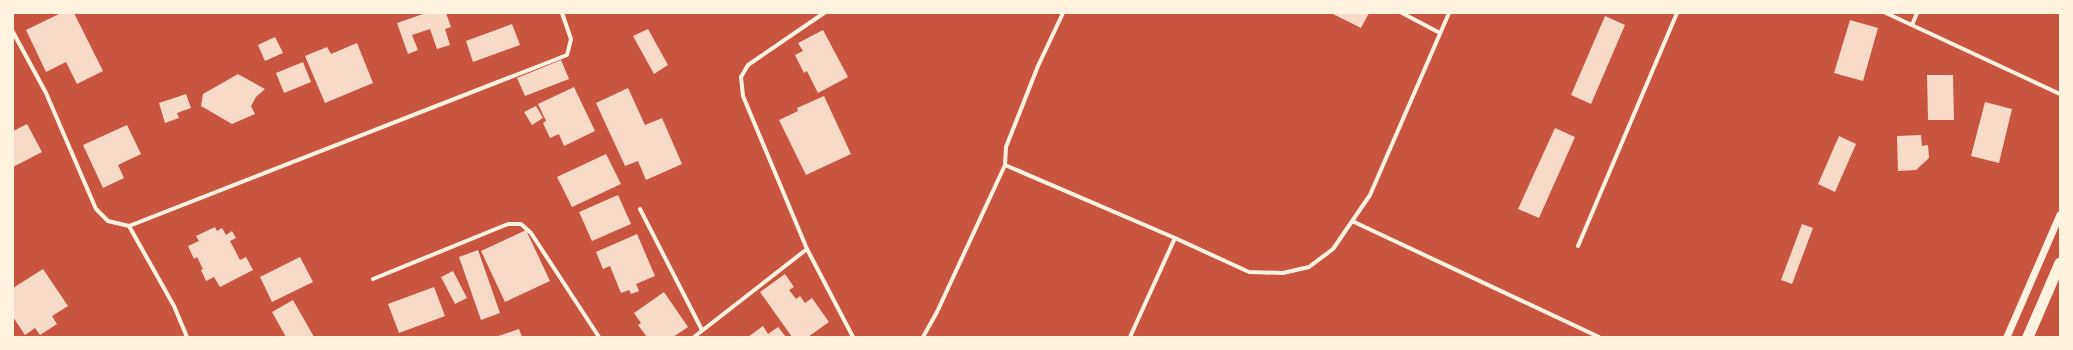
<svg xmlns="http://www.w3.org/2000/svg" width="2073" height="350" viewBox="0 0 2073 350" font-family="'Sofia Sans Condensed',sans-serif">
<rect width="100%" height="100%" fill="#c8553d"/>
<path fill="#f7dbc8" d="M61,13H74L103,71L77,84L66,62L46,72L26,30Z
M426,13H446L451,27L445,29L450,45L437,49L430,29L412,35L418,50L408,54L397,23Z
M1331,13H1369L1361,28Z
M1605,16L1625,25L1591,104L1571,95Z
M1850,20L1878,28L1863,81L1834,73Z
M512,24L520,45L473,62L466,41Z
M648,29L668,65L654,74L633,36Z
M823,30L848,77L818,93L807,71L804,73L795,55L803,51L798,43Z
M275,37L283,53L265,61L258,45Z
M357,43L373,83L325,103L305,56L327,47L331,54Z
M561,60L569,79L525,96L517,78Z
M303,62L311,82L284,93L276,73Z
M238,74L265,89L256,97L251,106L255,114L232,124L201,106L203,94Z
M1927,75H1953L1954,120H1928Z
M574,87L595,131L564,146L559,134L550,138L543,123L546,121L538,104Z
M628,88L645,125L662,118L682,164L646,180L638,161L625,166L596,103Z
M186,94L191,108L177,113L179,118L165,123L159,103Z
M824,96L851,154L806,175L779,120L798,111L797,108Z
M1985,102L2012,109L1999,163L1971,156Z
M536,106L543,118L532,125L524,112Z
M27,124L42,152L13,167V131Z
M127,125L141,154L118,165L124,178L103,188L83,145Z
M1555,128L1575,137L1539,218L1518,209Z
M1921,135L1922,146L1928,145L1929,158L1916,170L1898,171L1897,136Z
M1839,136L1856,144L1835,192L1818,184Z
M606,154L621,184L572,207L557,177Z
M618,195L631,224L592,241L579,212Z
M1802,224L1813,228L1792,284L1781,280Z
M215,227L217,231L222,228L226,235L232,231L236,238L230,241L240,260L246,257L253,270L220,287L214,277L206,281L201,270L203,269L197,257L194,259L188,246L199,241L196,236Z
M526,230L550,281L505,302L481,251Z
M637,234L655,276L636,284L639,291L631,294L629,290L621,293L610,266L603,269L596,252Z
M478,250L500,313L481,320L459,257Z
M300,257L313,282L272,302L260,277Z
M43,269L68,306L52,316L57,324L40,335L35,328L25,335L13,317V288Z
M453,271L467,298L455,304L441,277Z
M785,274L794,287L789,290L796,299L800,296L805,303L812,298L829,322L808,337H792L760,292Z
M434,287L445,316L399,333L388,304Z
M664,292L688,327L673,337H647L638,325L641,323L634,313Z
M293,300L314,337H286L272,312Z
M763,326L768,334L778,327L786,337H748Z
M519,329L522,337H495Z"/>
<g fill="none" stroke-linecap="round" stroke-linejoin="round">
<path stroke="#fff3e0" stroke-width="4" d="M824,13L748,65L741,77L743,96L807,249L853,337
M1402,13L1440,33
M1886,13L2060,94
M1912,25L1917,13
M13,32L46,93L96,209L108,221L129,226L567,55L571,39L562,13
M1005,165L1175,238L1249,272L1283,273L1309,267L1333,249L1370,195L1449,13
M640,209L702,330
M1352,221L1599,337
M129,226L174,306L187,337
M1578,246L1677,13
M373,279L508,224H521L531,233L599,337
M694,337L807,249
M923,337L937,312L1005,165L1006,147L1038,66L1063,13
M1130,337L1175,238"/>
<path stroke="#fff3e0" stroke-width="7" d="M2007,337L2060,215"/>
<path stroke="#fff3e0" stroke-width="11" d="M2028,337L2060,263"/>
</g>
<rect width="2073" height="350" fill="none" stroke="#fff3e0" stroke-width="28"/>
</svg>
